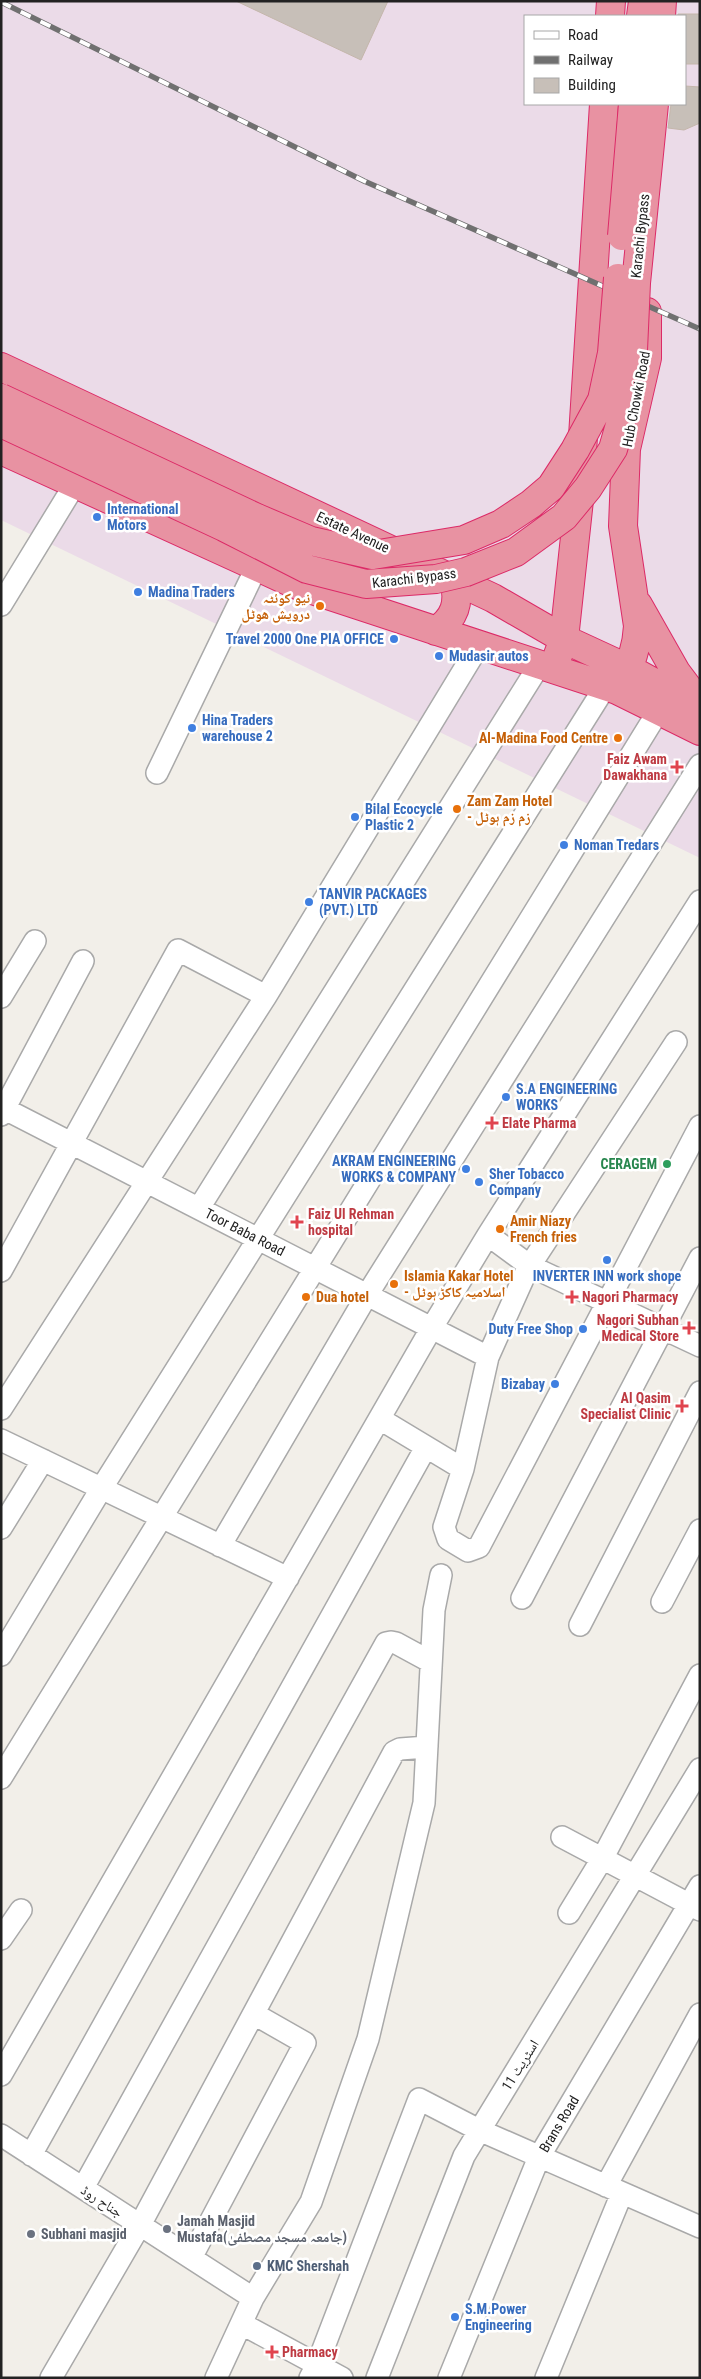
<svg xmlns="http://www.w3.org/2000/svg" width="701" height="2379" viewBox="0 0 701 2379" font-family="'Roboto Condensed','Noto Naskh Arabic',sans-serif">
<rect width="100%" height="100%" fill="#f2efe9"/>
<path fill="#ebdbe8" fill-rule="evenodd" d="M1,1H700V858L1,520ZM525,16H685V104H525Z"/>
<path fill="#c7bfb8" stroke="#c4b6ab" d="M236,1H388L361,60Z
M678,14H700V64H685V16H678Z
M685,86L700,87V123L684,130L668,128L671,104H685Z"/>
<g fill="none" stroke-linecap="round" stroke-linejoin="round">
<g stroke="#a9a9a9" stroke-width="24">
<path id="minor" d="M1,605L75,484
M157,773L257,566
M1,997L35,941
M676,1042L527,1270L488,1357L463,1469L444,1527L448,1539L468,1551L479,1547L700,1126
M1,1107L488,1357
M1,1115L83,961
M199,1208L540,664
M488,1235L530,1266L700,1346
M1,1271L178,950L266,996
M1,1409L266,996L479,645
M380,1419L463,1469
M1,1440L288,1578
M1,1528L43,1460
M220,1546L367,1295L700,765
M522,1598L700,1258
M662,1602L700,1530
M580,1625L700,1392
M1,1655L101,1489L605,687
M1,1778L659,710
M562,1837L700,1910
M569,1913L602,1859L700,1675
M1,1939L21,1910
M1,2075L431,1329L488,1235L700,901
M1,2135L253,2298
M31,2155L426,1447
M606,2186L700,2014
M83,2188L386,1643L391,1642L396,1643L431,1662
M191,2258L305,2043L254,2014
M242,2324L342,2378
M51,2378L140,2225L394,1752L400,1749L427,1747
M216,2378L253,2298L311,2202L368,2039L424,1803L434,1610L441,1575
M310,2378L317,2365L419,2099L479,2130L700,2227
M377,2378L464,2156L700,1769
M449,2378L539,2157L700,1886
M546,2378L622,2193"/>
</g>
<g stroke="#dc2a67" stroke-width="30">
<path id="highway" d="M610,16L611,1
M641,16L643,1
M661,16L662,1
M1,367L493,598L564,639L629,669L700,708
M1,450L297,585L617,690L700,731
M638,605L676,672L700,704
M436,631C455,618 460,603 454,580
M558,655L564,639L579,500L604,104
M621,684C631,665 637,647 638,626L623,526L626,449L647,358V312"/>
</g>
<use href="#minor" stroke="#fff" stroke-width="21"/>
<use href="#highway" stroke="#e892a2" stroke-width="28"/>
<g stroke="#707070" stroke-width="5.5">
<path id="rail" d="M1,2L364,181L700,329"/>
</g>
<use href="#rail" stroke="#fff" stroke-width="4" stroke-dasharray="11" stroke-linecap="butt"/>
<g stroke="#dc2a67" stroke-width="30" stroke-linecap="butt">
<path id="highway-bridge" d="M622,236L633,104
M1,398L257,518L311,541L373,555L464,540L501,524L531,504L551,487L575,450L602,400L612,353L618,278
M1,423L224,527L307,569L366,584L436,579L466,572L516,552L564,517L588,488L613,449L626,404L633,350L636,283L654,104"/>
</g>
<use href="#highway-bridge" stroke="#e892a2" stroke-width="28"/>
</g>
<g fill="#3f7fe0" stroke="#fff" stroke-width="2">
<circle cx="97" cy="517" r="5"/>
<circle cx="138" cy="592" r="5"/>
<circle cx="394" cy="639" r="5"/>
<circle cx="439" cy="656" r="5"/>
<circle cx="192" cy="728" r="5"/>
<circle cx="355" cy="817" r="5"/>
<circle cx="564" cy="845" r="5"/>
<circle cx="309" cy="902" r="5"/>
<circle cx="506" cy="1097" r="5"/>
<circle cx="466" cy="1169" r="5"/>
<circle cx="479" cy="1182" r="5"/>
<circle cx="607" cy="1260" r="5"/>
<circle cx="583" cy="1329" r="5"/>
<circle cx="555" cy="1384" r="5"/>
<circle cx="455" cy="2317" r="5"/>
</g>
<g fill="#e8710a" stroke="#fff" stroke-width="2">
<circle cx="320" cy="606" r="5"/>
<circle cx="618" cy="738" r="5"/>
<circle cx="457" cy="809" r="5"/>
<circle cx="500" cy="1229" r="5"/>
<circle cx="394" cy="1284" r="5"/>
<circle cx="306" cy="1297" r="5"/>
</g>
<g fill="#e0444e" stroke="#fff" stroke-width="2">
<path d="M674.5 759.5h5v5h5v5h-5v5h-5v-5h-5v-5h5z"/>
<path d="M489.5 1115.5h5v5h5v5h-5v5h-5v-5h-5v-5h5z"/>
<path d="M294.5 1214.5h5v5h5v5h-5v5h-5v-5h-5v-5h5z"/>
<path d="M569.5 1289.5h5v5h5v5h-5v5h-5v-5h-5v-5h5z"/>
<path d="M686.5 1320.5h5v5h5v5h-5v5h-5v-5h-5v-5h5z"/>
<path d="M679.5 1398.5h5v5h5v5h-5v5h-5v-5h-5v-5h5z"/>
<path d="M269.5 2344.5h5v5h5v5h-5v5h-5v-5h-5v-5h5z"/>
</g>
<circle fill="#2e9e5b" stroke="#fff" stroke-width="2" cx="667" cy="1164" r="5"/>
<g fill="#6b7280" stroke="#fff" stroke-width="2">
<circle cx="167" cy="2229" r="5"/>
<circle cx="31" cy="2234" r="5"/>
</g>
<circle fill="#5c6f8a" stroke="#fff" stroke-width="2" cx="257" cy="2266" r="5"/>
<g text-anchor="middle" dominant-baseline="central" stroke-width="5" stroke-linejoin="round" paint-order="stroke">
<g font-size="14" fill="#222" stroke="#fff">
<text transform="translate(640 236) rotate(-84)">Karachi Bypass</text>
<text transform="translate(636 399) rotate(-79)">Hub Chowki Road</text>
<text transform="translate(353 532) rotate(25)">Estate Avenue</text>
<text transform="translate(414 578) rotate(-7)">Karachi Bypass</text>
<text transform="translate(245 1232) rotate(27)">Toor Baba Road</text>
<text transform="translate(520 2065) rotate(-58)">اسٹریٹ 11</text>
<text transform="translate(559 2124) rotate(-59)">Brans Road</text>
<text transform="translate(102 2201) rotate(33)">جناح روڈ</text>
</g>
<g font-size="14" font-weight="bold" fill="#366cbe" stroke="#fff" text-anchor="start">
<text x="107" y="509">International<tspan x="107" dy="16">Motors</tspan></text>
<text x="148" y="592">Madina Traders</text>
<text x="384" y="639" text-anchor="end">Travel 2000 One PIA OFFICE</text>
<text x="449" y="656">Mudasir autos</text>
<text x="202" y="720">Hina Traders<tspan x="202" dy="16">warehouse 2</tspan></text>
<text x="365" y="809">Bilal Ecocycle<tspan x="365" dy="16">Plastic 2</tspan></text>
<text x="574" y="845">Noman Tredars</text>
<text x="319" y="894">TANVIR PACKAGES<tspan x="319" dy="16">(PVT.) LTD</tspan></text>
<text x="516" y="1089">S.A ENGINEERING<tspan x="516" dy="16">WORKS</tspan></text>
<text x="456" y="1161" text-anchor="end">AKRAM ENGINEERING<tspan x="456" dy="16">WORKS &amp; COMPANY</tspan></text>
<text x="489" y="1174">Sher Tobacco<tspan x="489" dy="16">Company</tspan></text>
<text x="607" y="1276" text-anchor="middle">INVERTER INN work shope</text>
<text x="573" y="1329" text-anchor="end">Duty Free Shop</text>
<text x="545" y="1384" text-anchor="end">Bizabay</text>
<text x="465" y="2309">S.M.Power<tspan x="465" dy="16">Engineering</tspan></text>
</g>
<g font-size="14" font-weight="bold" fill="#c56008" stroke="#fff" text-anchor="start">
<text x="310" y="598" text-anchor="end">نیو کوئٹہ<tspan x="310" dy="16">درویش ھوٹل</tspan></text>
<text x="608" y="738" text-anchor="end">Al-Madina Food Centre</text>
<text x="467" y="801">Zam Zam Hotel<tspan x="467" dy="16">- زم زم ہوٹل</tspan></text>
<text x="510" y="1221">Amir Niazy<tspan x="510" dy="16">French fries</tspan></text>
<text x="404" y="1276">Islamia Kakar Hotel<tspan x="404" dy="16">- اسلامیہ کاکڑ ہوٹل</tspan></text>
<text x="316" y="1297">Dua hotel</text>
</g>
<g font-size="14" font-weight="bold" fill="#be3a42" stroke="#fff" text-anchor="start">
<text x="667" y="759" text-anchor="end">Faiz Awam<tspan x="667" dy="16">Dawakhana</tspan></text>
<text x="502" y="1123">Elate Pharma</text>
<text x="308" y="1214">Faiz Ul Rehman<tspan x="308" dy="16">hospital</tspan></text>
<text x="582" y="1297">Nagori Pharmacy</text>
<text x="679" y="1320" text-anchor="end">Nagori Subhan<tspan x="679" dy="16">Medical Store</tspan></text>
<text x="671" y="1398" text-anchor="end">Al Qasim<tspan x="671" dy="16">Specialist Clinic</tspan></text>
<text x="282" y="2352">Pharmacy</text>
</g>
<g font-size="14" font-weight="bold" fill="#27864d" stroke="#fff" text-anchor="end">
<text x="657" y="1164">CERAGEM</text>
</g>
<g font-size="14" font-weight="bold" fill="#5b616d" stroke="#fff" text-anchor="start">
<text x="177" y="2221">Jamah Masjid<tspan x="177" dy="16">Mustafa(جامعہ مسجد مصطفیٰ)</tspan></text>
<text x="41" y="2234">Subhani masjid</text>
</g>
<g font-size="14" font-weight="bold" fill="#4e5e75" stroke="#fff" text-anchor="start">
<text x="267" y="2266">KMC Shershah</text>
</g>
</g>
<rect width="701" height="2379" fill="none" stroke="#222222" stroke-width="5"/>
<rect x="524" y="15" width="162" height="90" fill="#ffffff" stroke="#a7a7a7"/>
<rect x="534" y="31" width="25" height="8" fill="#ffffff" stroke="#a7a7a7"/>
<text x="568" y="40" font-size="15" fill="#222222">Road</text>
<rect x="534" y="56" width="25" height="8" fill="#707070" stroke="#a7a7a7"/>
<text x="568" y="65" font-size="15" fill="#222222">Railway</text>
<rect x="534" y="78" width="25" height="15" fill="#c7bfb8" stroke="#a7a7a7"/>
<text x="568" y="90" font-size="15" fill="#222222">Building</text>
</svg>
